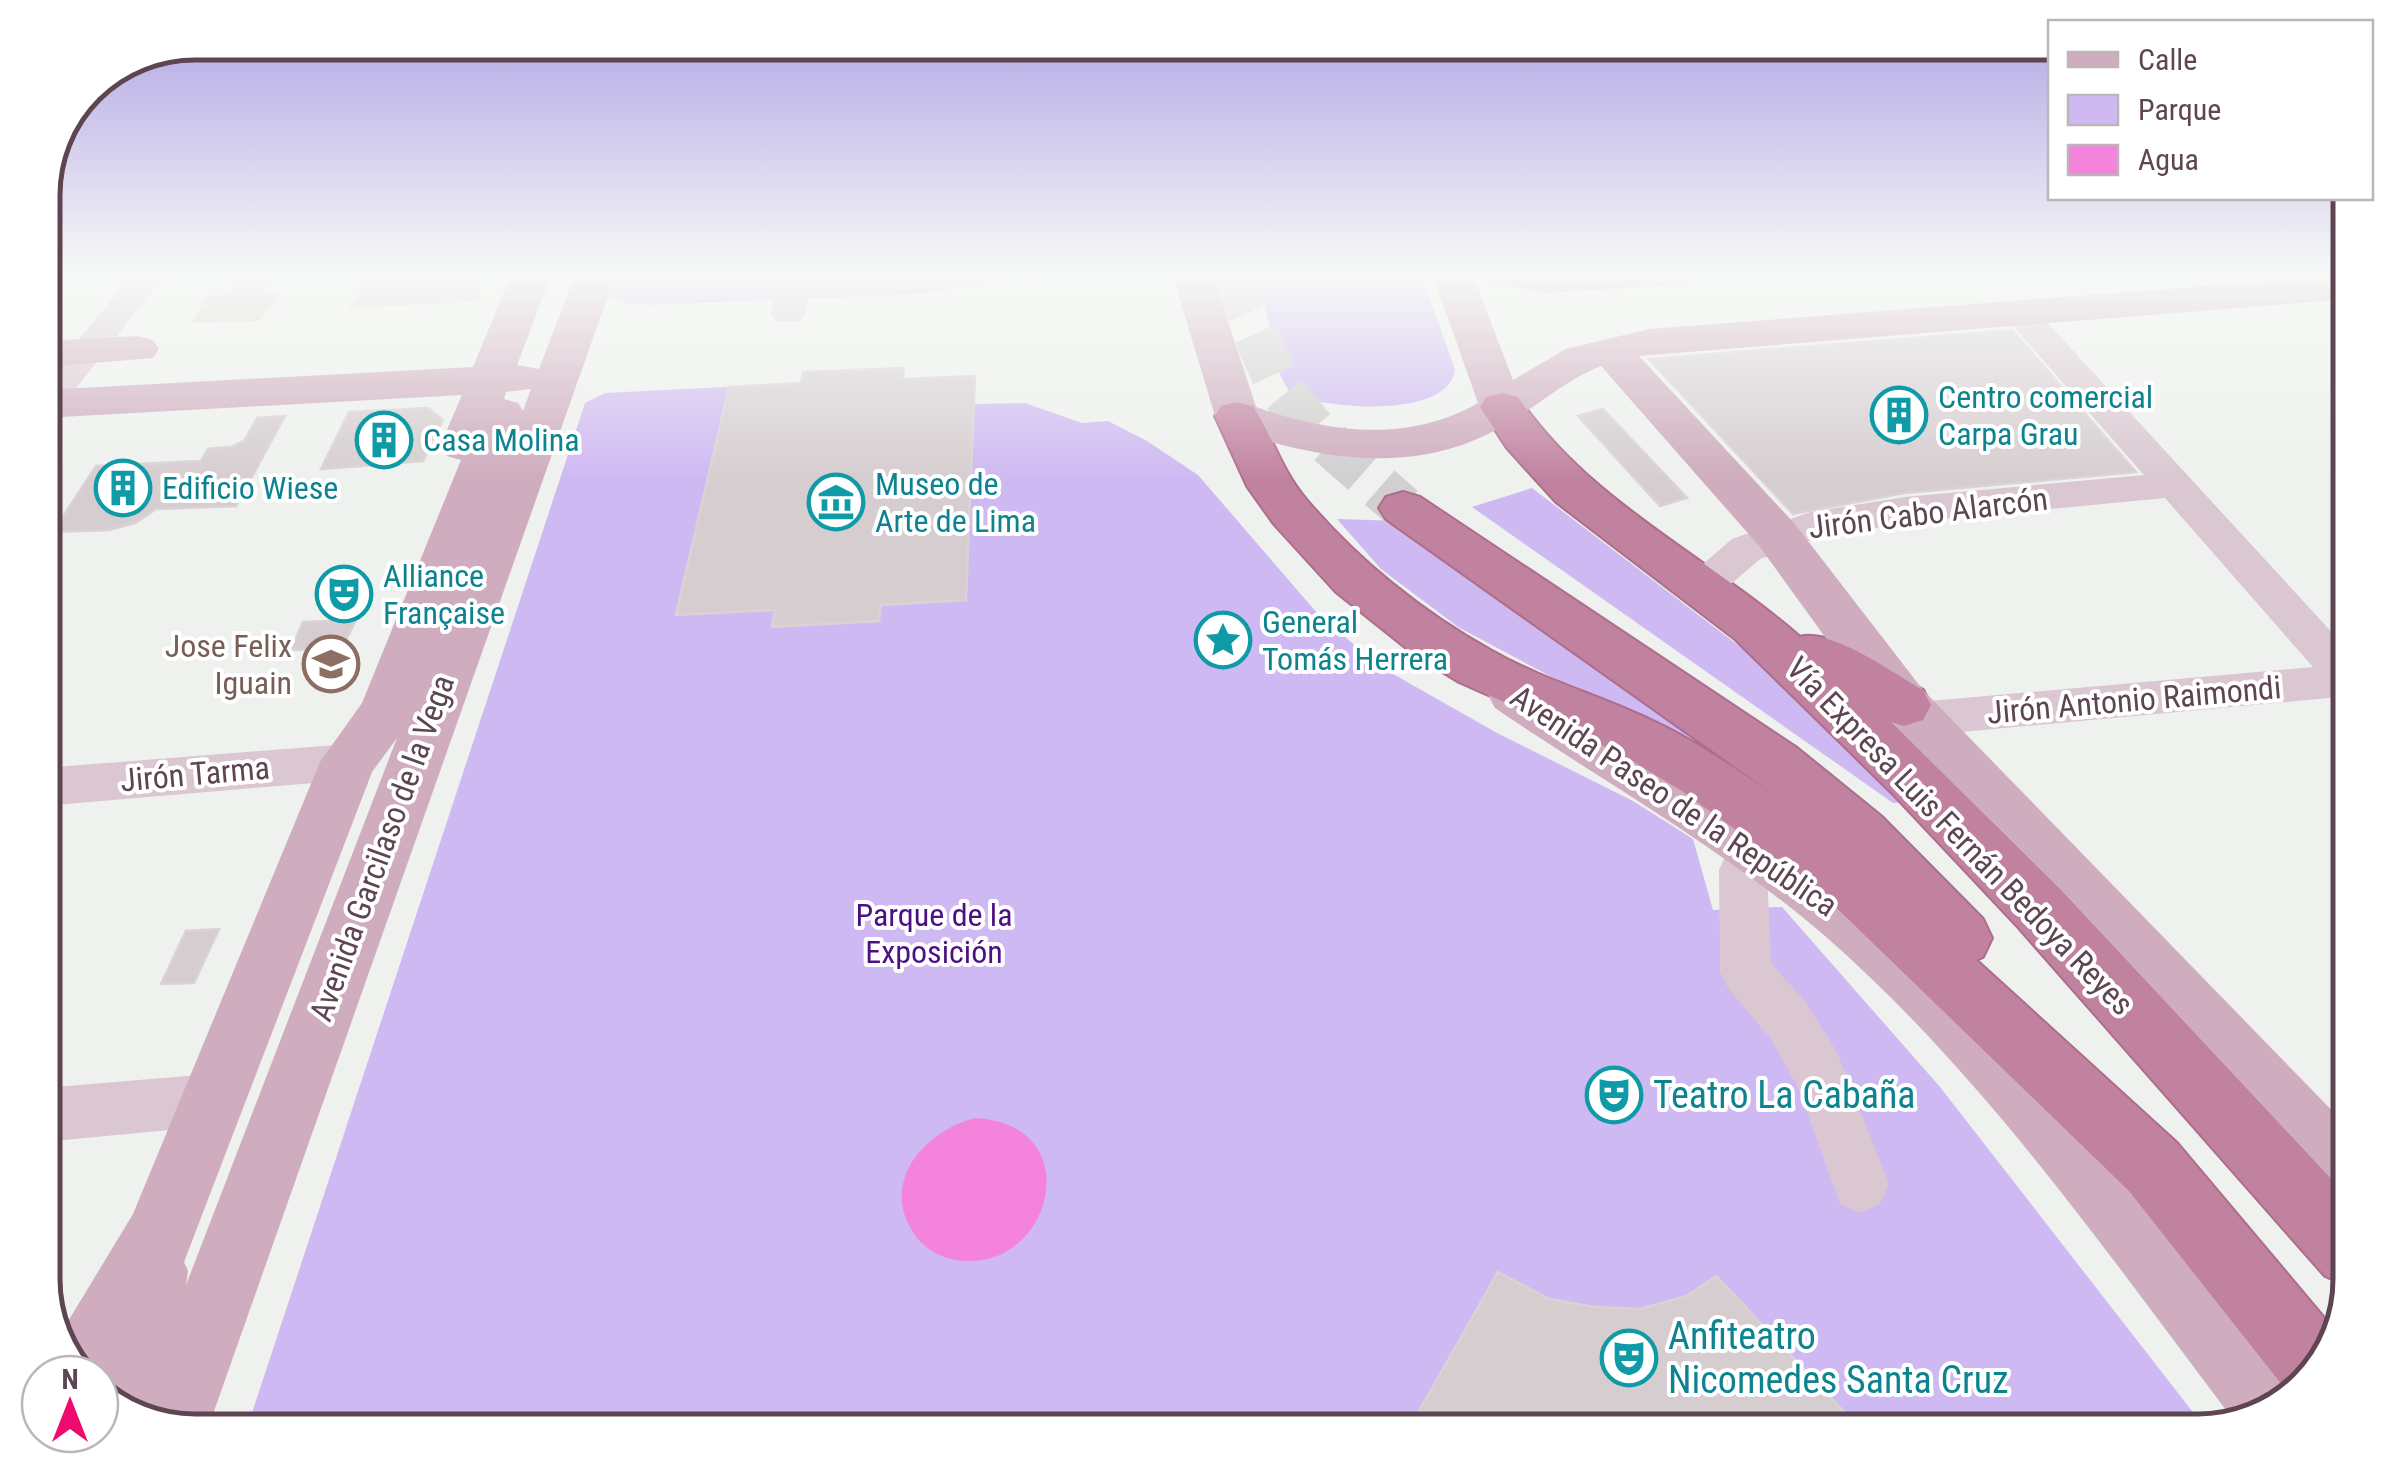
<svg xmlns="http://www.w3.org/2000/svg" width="2393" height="1474" viewBox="0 0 2393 1474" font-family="'Roboto Condensed',sans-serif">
<rect width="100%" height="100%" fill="#eef1ee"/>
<path fill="#cfb9f2" d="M609,273H1047L920,294L648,305L630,304L611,297L606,286Z
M1258,273H1421L1455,370C1448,420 1323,409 1290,393L1280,375Z
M904,368V379L975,376L974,404L1025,403L1082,423L1108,421L1147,441L1198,475L1317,613L1379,666L1497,733L1633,801L1693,839L1713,910L1782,907L1940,1087L2206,1429L246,1431L585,403L605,393L801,383L803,372Z
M1532,488L1768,668L1910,802L1893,803L1472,507Z
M1337,519L1400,521L1823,822L1458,627L1381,569Z"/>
<path fill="#f383db" d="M975,1118C1092,1124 1051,1276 956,1260C940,1257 927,1250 917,1238C877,1185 922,1132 975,1118Z"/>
<path fill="#d6cdd0" stroke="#dad2d4" stroke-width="2.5" d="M270,278L262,294L280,293L259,320L193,322L208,296H230L242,280Z
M478,279L479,300L351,307L367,283Z
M2012,330L2136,472L1904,493L1793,514L1649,359Z
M904,368L903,379L975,376L966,600L881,605L879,621L772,627L775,610L676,615L729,387L801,383L803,372Z
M428,408L443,420L423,461L321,469L349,412Z
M1603,409L1687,498L1660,506L1578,416Z
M285,416L236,506L156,509L135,523L109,530L53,532L96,466L201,461L208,449L231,447L244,441L257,418Z
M356,620L342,648L291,650L303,622Z
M219,929L194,983L161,984L186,931Z
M1498,1272L1549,1299L1595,1307L1640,1309L1687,1296L1716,1276L1863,1432H1434L1414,1420Z"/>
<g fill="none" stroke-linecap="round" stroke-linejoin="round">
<path stroke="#d1cfcf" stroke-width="45" stroke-dasharray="45 22" stroke-linecap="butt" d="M1227,273L1281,390L1314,430L1403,508"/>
<g stroke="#ad6d8b" stroke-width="4">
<path id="highway" d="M1502,393L1518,397C1590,503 1706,555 1800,637C1831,628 1894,674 1923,690L1931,705L1923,720L1904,726L1891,722L2061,890L2350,1199L2349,1286L2325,1276L2018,927L1891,792L1735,639L1556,502L1507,448L1480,407L1486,397Z
M1237,402L1253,406C1272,436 1282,471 1305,498C1356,559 1423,613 1492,651C1543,680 1601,696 1653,721C1696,741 1736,769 1776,796L1386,519L1379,508L1386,497L1403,492L1420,497L1797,748L1881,816L1983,919L1992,938L1983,957L1976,960L2177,1143L2336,1332L2330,1356L2290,1395L2129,1191L1815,887L1682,791L1617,752L1459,682L1415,655L1336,592L1274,524L1247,486L1215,416L1221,406Z"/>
</g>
<path fill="#dac7d1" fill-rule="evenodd" d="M133,273H166L56,414L43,417V383Z
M779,273H811L805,314L800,321H776L771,314Z
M2019,302L2031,305L2350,652V696L1918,736L1902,731L1896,719L1902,707L1918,702L2313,667L2165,498L1905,523L1817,538L1760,559L1716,597L1702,602L1688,597L1682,587L1688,577L1732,539L1811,512L1905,497L2144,475L2007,319L2002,312L2007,305Z
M348,744L364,749L371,762L364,775L348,780L43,806V768Z
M1743,849L1760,855L1767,870L1771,963L1807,1004L1837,1052L1889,1184L1880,1204L1860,1213L1840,1204L1798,1087L1770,1038L1728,988L1720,972L1719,870L1726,855Z
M211,1074L230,1081L238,1100L230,1119L211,1126L43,1142V1088Z"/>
<path fill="#cfacbe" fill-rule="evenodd" d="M512,273H552L517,365L539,369L576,273H616L207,1431L118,1411L100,1392V1374H82L63,1356L58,1338L133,1214L320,762L362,703L461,460L447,456L440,446L462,395L43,418V390L473,367ZM531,389L523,411L518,403L504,399L506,392ZM397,738L186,1285L188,1271L184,1262L372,772Z
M1172,273H1212L1256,407C1329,433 1409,443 1478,403L1432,273H1472L1513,380L1566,349L1649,329L2350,275V299L1639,356L1794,523L1923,690L2350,1129V1213L2325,1203L1885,720L1760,547L1601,366C1565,380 1537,407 1503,426C1414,478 1313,459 1221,426L1215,416Z
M1475,273H1694L1688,281L1674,285L1544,293L1481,281Z
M138,336L153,340L159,349L153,358L43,367V341Z
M1514,672L1533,678C1645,751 1765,814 1868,899C2037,1037 2167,1214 2302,1383L2275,1411L2235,1422C2107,1253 1985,1076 1825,936C1724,849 1605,783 1495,708L1487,693L1495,678Z"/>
<use href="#highway" fill="#c182a0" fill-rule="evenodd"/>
</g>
<linearGradient id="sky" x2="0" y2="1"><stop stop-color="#aca0e3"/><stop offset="0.57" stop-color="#f7f9f7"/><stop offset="1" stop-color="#f7f9f7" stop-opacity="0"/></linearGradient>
<rect width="2393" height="479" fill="url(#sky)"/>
<defs>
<g id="building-ring" transform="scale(2.875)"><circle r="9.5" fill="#fff" stroke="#0f9aa8" stroke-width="1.5"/><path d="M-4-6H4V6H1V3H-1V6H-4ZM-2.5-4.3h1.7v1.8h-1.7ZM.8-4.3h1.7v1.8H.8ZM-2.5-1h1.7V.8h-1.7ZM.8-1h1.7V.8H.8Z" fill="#0f9aa8"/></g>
<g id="museum-ring" transform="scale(2.875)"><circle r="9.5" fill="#fff" stroke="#0f9aa8" stroke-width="1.5"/><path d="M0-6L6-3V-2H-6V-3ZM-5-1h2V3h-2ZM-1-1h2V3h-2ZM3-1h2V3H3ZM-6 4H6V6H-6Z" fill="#0f9aa8"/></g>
<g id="theatre-ring" transform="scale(2.875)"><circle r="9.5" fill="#fff" stroke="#0f9aa8" stroke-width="1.5"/><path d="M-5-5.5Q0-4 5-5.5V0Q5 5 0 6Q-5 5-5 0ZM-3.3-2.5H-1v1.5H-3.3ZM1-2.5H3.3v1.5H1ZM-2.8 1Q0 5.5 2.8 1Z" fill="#0f9aa8"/></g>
<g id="sight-ring" transform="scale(2.875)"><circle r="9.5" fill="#fff" stroke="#0f9aa8" stroke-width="1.5"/><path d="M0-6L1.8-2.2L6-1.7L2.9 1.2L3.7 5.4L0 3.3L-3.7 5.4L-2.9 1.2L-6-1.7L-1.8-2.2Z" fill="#0f9aa8"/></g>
<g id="school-ring" transform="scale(2.875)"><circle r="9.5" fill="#fff" stroke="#8d6e63" stroke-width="1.5"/><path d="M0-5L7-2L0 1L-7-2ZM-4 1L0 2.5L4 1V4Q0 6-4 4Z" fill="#8d6e63"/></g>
</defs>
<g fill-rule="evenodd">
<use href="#building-ring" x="1899" y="415"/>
<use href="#building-ring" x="384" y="440"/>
<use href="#building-ring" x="123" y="488"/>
<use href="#museum-ring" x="836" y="502"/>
<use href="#theatre-ring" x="344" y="594"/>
<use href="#sight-ring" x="1223" y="640"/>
<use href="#school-ring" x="331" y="664"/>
<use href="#theatre-ring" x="1614" y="1095"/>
<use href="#theatre-ring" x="1629" y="1358"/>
</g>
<g text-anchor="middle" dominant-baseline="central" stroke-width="8" stroke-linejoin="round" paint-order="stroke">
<g font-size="32" fill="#0d838f" stroke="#fff" text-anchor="start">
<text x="1938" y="397">Centro comercial<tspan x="1938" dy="37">Carpa Grau</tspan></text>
<text x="423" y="440">Casa Molina</text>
<text x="875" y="484">Museo de<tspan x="875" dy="37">Arte de Lima</tspan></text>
<text x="162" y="488">Edificio Wiese</text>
<text x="383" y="576">Alliance<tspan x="383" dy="37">Française</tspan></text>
<text x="1262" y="622">General<tspan x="1262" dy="37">Tomás Herrera</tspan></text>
</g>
<g font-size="32" fill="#5d4552" stroke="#fff">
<text transform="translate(1928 513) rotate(-7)">Jirón Cabo Alarcón</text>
<text transform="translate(2134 700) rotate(-5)">Jirón Antonio Raimondi</text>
<text transform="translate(195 774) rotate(-5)">Jirón Tarma</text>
<text transform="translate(1674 801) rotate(34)">Avenida Paseo de la República</text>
<text transform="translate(1960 836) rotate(46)">Vía Expresa Luis Fernán Bedoya Reyes</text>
<text transform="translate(382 848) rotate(-70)">Avenida Garcilaso de la Vega</text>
</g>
<g font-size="32" fill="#785e54" stroke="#fff" text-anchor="end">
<text x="292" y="646">Jose Felix<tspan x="292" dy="37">Iguain</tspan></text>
</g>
<g font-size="32" fill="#4b1084" stroke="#fff">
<text x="934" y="915">Parque de la<tspan x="934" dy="37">Exposición</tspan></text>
</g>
<g font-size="38" fill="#0d838f" stroke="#fff" text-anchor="start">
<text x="1653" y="1095">Teatro La Cabaña</text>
<text x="1668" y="1336">Anfiteatro<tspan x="1668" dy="44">Nicomedes Santa Cruz</tspan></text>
</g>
</g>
<path d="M0 0H2393V1474H0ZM195 60H2198A135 135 0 0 1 2333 195V1279A135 135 0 0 1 2198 1414H195A135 135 0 0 1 60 1279V195A135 135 0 0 1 195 60Z" fill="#fff" fill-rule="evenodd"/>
<path fill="none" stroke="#5d4552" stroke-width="5" d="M195 60H2198A135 135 0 0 1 2333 195V1279A135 135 0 0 1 2198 1414H195A135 135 0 0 1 60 1279V195A135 135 0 0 1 195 60Z"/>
<rect x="2048" y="20" width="325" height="180" fill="#ffffff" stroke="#beb5ba" stroke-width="2.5"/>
<rect x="2068" y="52" width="50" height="15" fill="#cfacbe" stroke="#beb5ba" stroke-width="2.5"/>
<text x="2138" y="70" font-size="30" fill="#5d4552">Calle</text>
<rect x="2068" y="95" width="50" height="30" fill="#cfb9f2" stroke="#beb5ba" stroke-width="2.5"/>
<text x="2138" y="120" font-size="30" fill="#5d4552">Parque</text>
<rect x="2068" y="145" width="50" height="30" fill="#f383db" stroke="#beb5ba" stroke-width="2.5"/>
<text x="2138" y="170" font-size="30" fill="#5d4552">Agua</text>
<g transform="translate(70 1404)"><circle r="48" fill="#ffffff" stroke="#beb5ba" stroke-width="2.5"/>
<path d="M0-8L18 38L0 25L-18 38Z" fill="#ee0b6d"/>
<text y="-15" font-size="28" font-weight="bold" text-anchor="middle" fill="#5d4552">N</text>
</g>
</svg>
